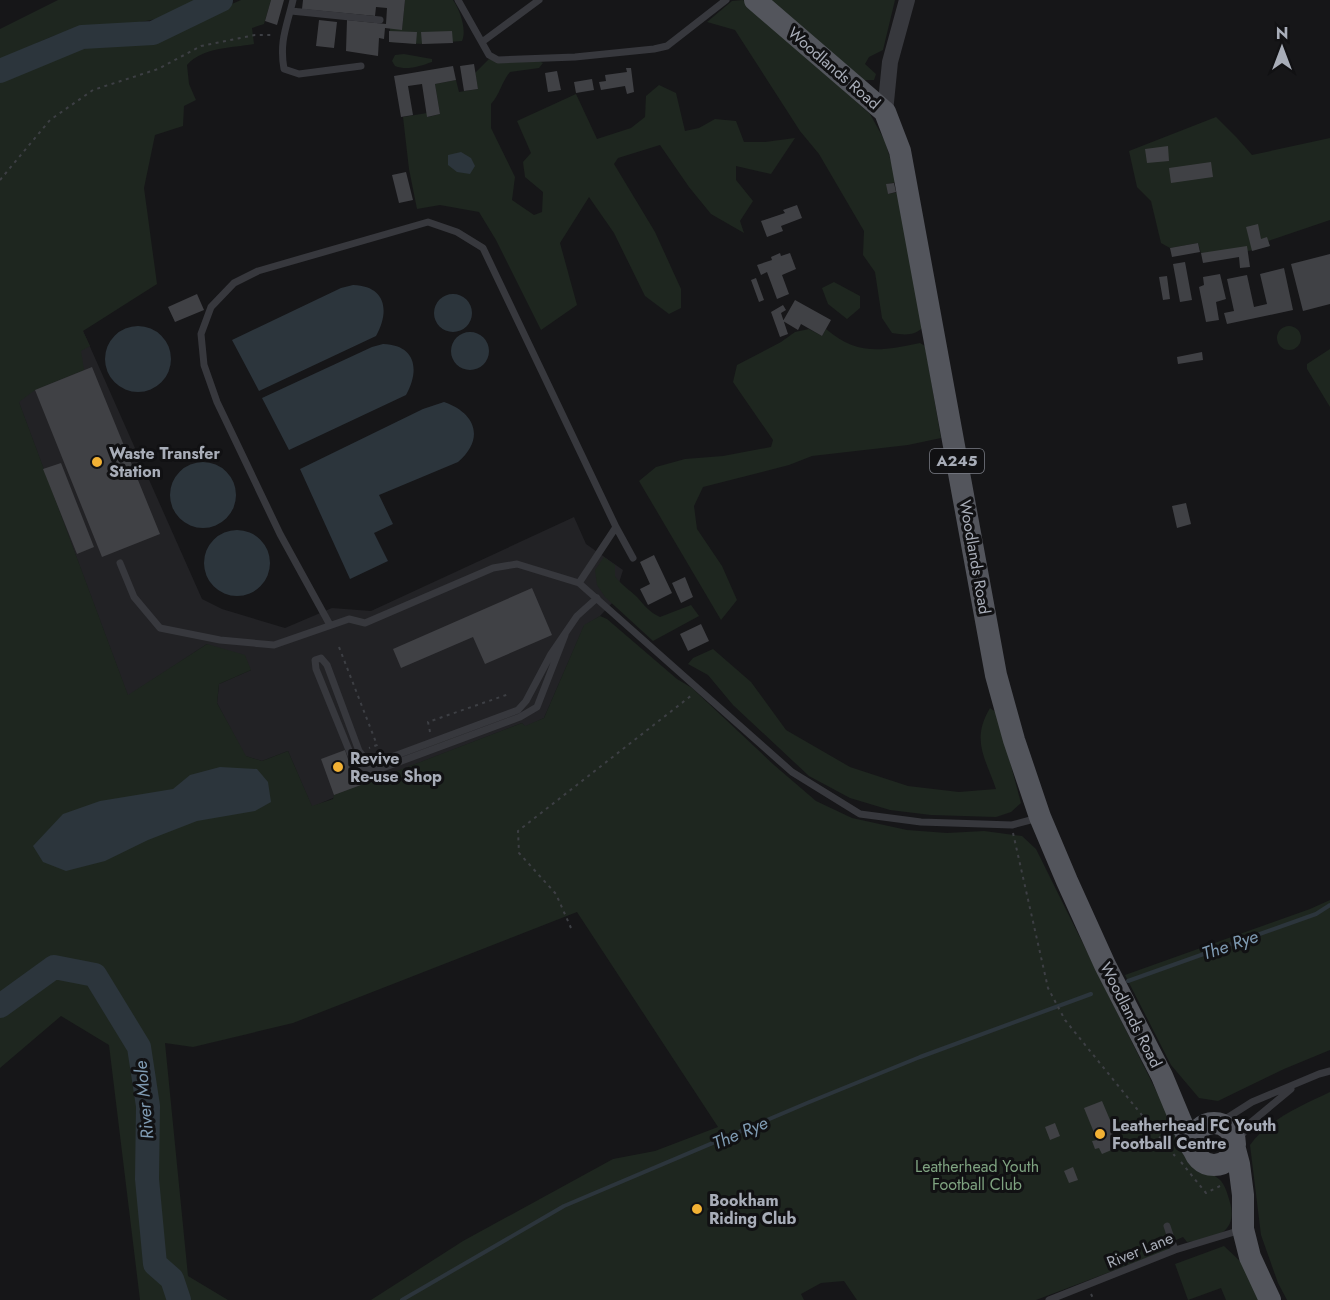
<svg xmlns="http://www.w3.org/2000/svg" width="1330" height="1300" viewBox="0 0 1330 1300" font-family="Jost,sans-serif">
<rect width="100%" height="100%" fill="#161618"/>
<path fill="#222225" d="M83,331L202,599L222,609L285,628L332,608L371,611L574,517L586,544L623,570L613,602L600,616L584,626L544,718L525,727L522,723L377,779L312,807L288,751L262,761L245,756L217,703L219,684L251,670L207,644L128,696L12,384Z"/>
<path fill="#1e261f" d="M58,0H199C189,5 180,12 170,15C135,27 98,23 63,33C41,39 20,52 0,63V29Z
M241,0H271L264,24L252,28L254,44C231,48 203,47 187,65L189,84L196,100L184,106L183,126L155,135L144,188L157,284L83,331L90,346L81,351L84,370L35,390L19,402L128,695L207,644L245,655L251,670L219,684L217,703L246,756L262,761L288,751L312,806L333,799L334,795L522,723L525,726L544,718L584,625L600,616L607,619L677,679L692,688L774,765L816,801L852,818L907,830L947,833L984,831L1022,836L1036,849L1189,1157C1198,1168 1209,1171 1219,1179C1225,1184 1227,1193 1229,1199C1240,1233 1215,1239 1187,1242L1183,1237L1167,1244L1168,1250L1036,1300H857L844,1281L821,1283L801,1294L804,1300H371L463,1241L613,1159L655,1151L718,1127L577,912L293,1023L193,1047L165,1043L188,1276L228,1300H140L109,1045L61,1016L0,1068V82L32,62L81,44L149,40Z
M405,0H453C460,10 467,30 462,41L422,44L389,42L390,28L402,29Z
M743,0L870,114L885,141L897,182L887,184L888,194L899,192L922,328C914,336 904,335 892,333L882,318L875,272L863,255L864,231L819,154L800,131L735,30L707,22L732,1Z
M770,0H895L883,50L869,57L865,64L876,74L874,80H864Z
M404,54L432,59V62C420,66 407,71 395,66L392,61L395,55Z
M489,59L502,62L539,61L543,63L539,68L510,72C501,83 500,94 491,104V128L515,177L512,200L534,215L542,212L543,192L525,177L523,162L531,153L517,121L576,94L597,139L631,128L645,117L646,96L659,85L676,93L685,131L699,128L715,119L736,121L744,142H765L795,138L771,174L736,166V180L753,201L740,221L744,233L711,214L689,187L660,145L618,158L614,164L655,232L681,289V308L669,314L645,296L614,233L589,197L560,243L577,305L541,330L496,240L479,212L440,205L417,209L409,169L403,117L427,113L428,117L440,114L435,84L456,80L459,92L478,89L475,73Z
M1216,117L1237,138L1252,155L1330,138V220L1274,239L1268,241L1270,246L1248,251L1201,253L1198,243L1170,248L1161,243L1151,201L1137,187L1129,151Z
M834,282L860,296V308L847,319L828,304L822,288Z
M1277 338a12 12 0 1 1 24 0a12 12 0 1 1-24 0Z
M809,329L822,336L826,329C858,356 881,351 920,343L925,346L941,438L908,445L812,456L789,465L703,487L694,506L697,529L722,566L737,600L721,620L639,481L656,467L685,459L723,456L771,447L773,440L733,382L737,365L781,342L795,332Z
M1330,349V407L1307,369V364Z
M604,557L615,565V576C621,585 630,590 637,597C645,606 649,612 660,617L691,605L699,616L653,641L605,597L597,585L595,570Z
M713,649L751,682L786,730L850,767L908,786L959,792L996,789C985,757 971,740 990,708L997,713L1021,803L1011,812L996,817L931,815L890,810L850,798L809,776L733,705L708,675L688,664L693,658Z
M1330,900V1050L1284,1069L1218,1101L1199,1098L1171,1065L1125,975L1310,909Z
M1330,1092V1300H1287L1278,1283L1261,1235L1250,1145C1269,1119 1301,1106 1330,1092Z
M1224,1246L1241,1262L1259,1300H1226L1221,1288L1188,1300L1175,1264Z"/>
<path fill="#2c353c" d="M461,152L471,158L475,166L470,174L457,172L448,165V155Z
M353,285C386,286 390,311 376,336L259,391L232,340L341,288Z
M434 313a19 19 0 1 1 38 0a19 19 0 1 1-38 0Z
M105 359a33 33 0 1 1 66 0a33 33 0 1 1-66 0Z
M451 351a19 19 0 1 1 38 0a19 19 0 1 1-38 0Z
M383,344C416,345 420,370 406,395L289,450L262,398L372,347Z
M444,402C476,413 485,439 458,462L379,495L393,524L374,533L388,561L350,579L300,469L423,409Z
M170 495a33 33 0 1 1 66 0a33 33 0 1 1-66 0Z
M204 563a33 33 0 1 1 66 0a33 33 0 1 1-66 0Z
M220,767L257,769L268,782L271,802L255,811L197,821L148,840L105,861L66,871L43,862L33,846L63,814L100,801L173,789L190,775Z"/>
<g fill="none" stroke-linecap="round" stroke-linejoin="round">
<path stroke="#2c353c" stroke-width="4" d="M1128,981L1316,914L1330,905
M402,1300L564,1206L807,1103L920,1057L1091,994"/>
<path stroke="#2c353c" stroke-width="24" d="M0,71L82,37L153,33L221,0
M0,1006L54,967L95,975L139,1047L148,1106L147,1179L155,1264L172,1279L179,1300"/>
</g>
<path fill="#404145" d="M271,0H284L277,25L265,21Z
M303,0H405L402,30L385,28L384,39L379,38L378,56L346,51L347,20L386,24L387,8L376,7L375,16L302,9Z
M319,20L337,22L334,48L316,46Z
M389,31L417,32L416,44L389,42Z
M452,31L453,43L422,44L421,32Z
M474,64L478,89L464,91L460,66Z
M453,66L456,80L435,84L440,114L427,117L422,84L408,86L413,115L401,117L394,76Z
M626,68H631L634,92L627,94L625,86L601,90L599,82L606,81L605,75L627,72Z
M557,71L561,90L548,92L545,73Z
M592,79L594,90L576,93L574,82Z
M1168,146L1169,161L1147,163L1145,149Z
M1211,162L1213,177L1171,183L1169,168Z
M406,172L413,200L399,203L392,175Z
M894,183L896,192L888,194L886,184Z
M797,205L802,218L781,226L783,231L767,237L761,221L785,213L783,210Z
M1258,224L1261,239L1267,237L1270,246L1252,251L1246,227Z
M1198,243L1200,252L1172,257L1170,248Z
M1247,246L1250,267L1240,268L1239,257L1203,263L1201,253Z
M780,253L781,256L790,253L796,269L782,275L789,294L777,299L767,272L761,275L757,265L772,260L771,257Z
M1330,254V304L1303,311L1291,264Z
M1185,262L1192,300L1180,302L1173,264Z
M1284,268L1293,310L1227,324L1224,313L1234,311L1227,279L1247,275L1254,307L1267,304L1260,274Z
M1220,274L1226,299L1216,302L1219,320L1206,322L1199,287L1204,285L1203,277Z
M1167,276L1170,299L1163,300L1159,277Z
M756,278L764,300L759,302L751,280Z
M197,294L204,310L175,322L168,307Z
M795,300L831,320L822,336L801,324L798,330L783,321Z
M783,305L786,310L781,313L788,334L780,337L771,312Z
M1202,352L1203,360L1178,364L1177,357Z
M92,367L160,534L102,557L35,390Z
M61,463L94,547L77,554L43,469Z
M1186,503L1191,524L1177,528L1172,506Z
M654,555L672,593L648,605L640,589L650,584L640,562Z
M685,577L693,597L681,603L672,583Z
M532,588L552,635L485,664L473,637L401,668L393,649Z
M701,624L709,641L688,651L680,634Z
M345,750L355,780L367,776L369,782L334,795L321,759Z
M1102,1101L1121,1146L1102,1154L1099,1148L1095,1149L1092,1141L1097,1140L1084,1108Z
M1055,1123L1060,1136L1050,1140L1045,1127Z
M1073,1167L1078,1180L1069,1183L1064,1171Z"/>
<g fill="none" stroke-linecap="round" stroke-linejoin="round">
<path stroke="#3d3f44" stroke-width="2" stroke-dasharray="3 4.5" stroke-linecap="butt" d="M0,180L50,120L93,90L158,69L201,46L255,35H274
M339,647L377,745L369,748
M430,732L428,722L509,694
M1013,833L1048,988L1065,1020L1175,1156
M571,928L556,894L519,853L518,831L692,695
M1181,1162L1206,1193L1224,1184
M1091,1294L1094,1300"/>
<path stroke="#37383d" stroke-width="7" d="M293,0C287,26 279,41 284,69L299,74L361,66
M458,0L489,55L498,60L575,57L654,49L667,46L726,0
M291,11L380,20
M482,42L539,0
M616,527L633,558
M120,563L134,597L160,628L220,640L274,645L349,619L365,623L493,568L517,564L579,583L792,772L860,814L921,822L1012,825L1038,818
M330,625L280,534L217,402L204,365L201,334L211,307L234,283L258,271L428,222L457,232L483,248L616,527L579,583
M565,635L537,707L520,717L380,769H367L353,760L316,669L315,660L321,658L327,665L359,751L366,760L378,762L518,710L526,701L551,654L577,616L597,598
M1219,1123L1252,1102L1319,1074L1330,1071
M1236,1144L1249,1124L1291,1089
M1167,1226L1175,1250
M1049,1300L1175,1250L1241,1230"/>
<path stroke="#37383d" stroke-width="16" d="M885,112L890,62L907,0"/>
<path stroke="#53555c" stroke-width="22" d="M755,0L885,112L900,151L996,675L1014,740L1040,817L1067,881L1105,965L1162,1076L1192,1148
M1193 1144a21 21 0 1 1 42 0a21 21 0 1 1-42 0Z
M1235,1149L1239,1164L1243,1195V1229L1250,1257L1270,1300"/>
</g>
<g fill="#f2b134" stroke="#111113" stroke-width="2">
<circle cx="97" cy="462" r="6"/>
<circle cx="338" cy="767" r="6"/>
<circle cx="1100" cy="1134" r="6"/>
<circle cx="697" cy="1209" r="6"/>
</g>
<g text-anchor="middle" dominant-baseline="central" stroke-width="6" stroke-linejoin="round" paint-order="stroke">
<rect fill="#111113" stroke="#7b7e86" stroke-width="1.5" x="930" y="449" width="54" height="24" rx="4.5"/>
<g font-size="15" font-weight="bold" fill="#a8adb8">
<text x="957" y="461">A245</text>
</g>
<g font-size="16" fill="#a8adb8" stroke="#111113">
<text transform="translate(834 68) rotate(41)">Woodlands Road</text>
<text transform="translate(975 557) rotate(80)">Woodlands Road</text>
<text transform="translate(1131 1015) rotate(63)">Woodlands Road</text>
<text transform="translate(1140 1250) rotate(-22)">River Lane</text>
</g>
<g font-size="16" font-weight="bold" fill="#a8adb8" stroke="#111113" text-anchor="start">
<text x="109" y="453">Waste Transfer<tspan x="109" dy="18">Station</tspan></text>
<text x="350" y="758">Revive<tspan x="350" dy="18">Re-use Shop</tspan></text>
<text x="1112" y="1125">Leatherhead FC Youth<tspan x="1112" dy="18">Football Centre</tspan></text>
<text x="709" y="1200">Bookham<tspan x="709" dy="18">Riding Club</tspan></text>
</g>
<g font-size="16" fill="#7fa381" stroke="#111113">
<text x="977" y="1166">Leatherhead Youth<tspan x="977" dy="18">Football Club</tspan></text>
</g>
<g font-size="18" font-style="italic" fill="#7f9bb3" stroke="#111113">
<text transform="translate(1230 945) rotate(-19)">The Rye</text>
<text transform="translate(144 1100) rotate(-95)">River Mole</text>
<text transform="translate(740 1133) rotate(-23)">The Rye</text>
</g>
</g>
<g transform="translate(1282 48)" stroke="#111113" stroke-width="4.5" paint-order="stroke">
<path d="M0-4.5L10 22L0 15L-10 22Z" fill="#a8adb8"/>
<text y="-9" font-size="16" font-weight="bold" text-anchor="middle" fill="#a8adb8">N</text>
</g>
</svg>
